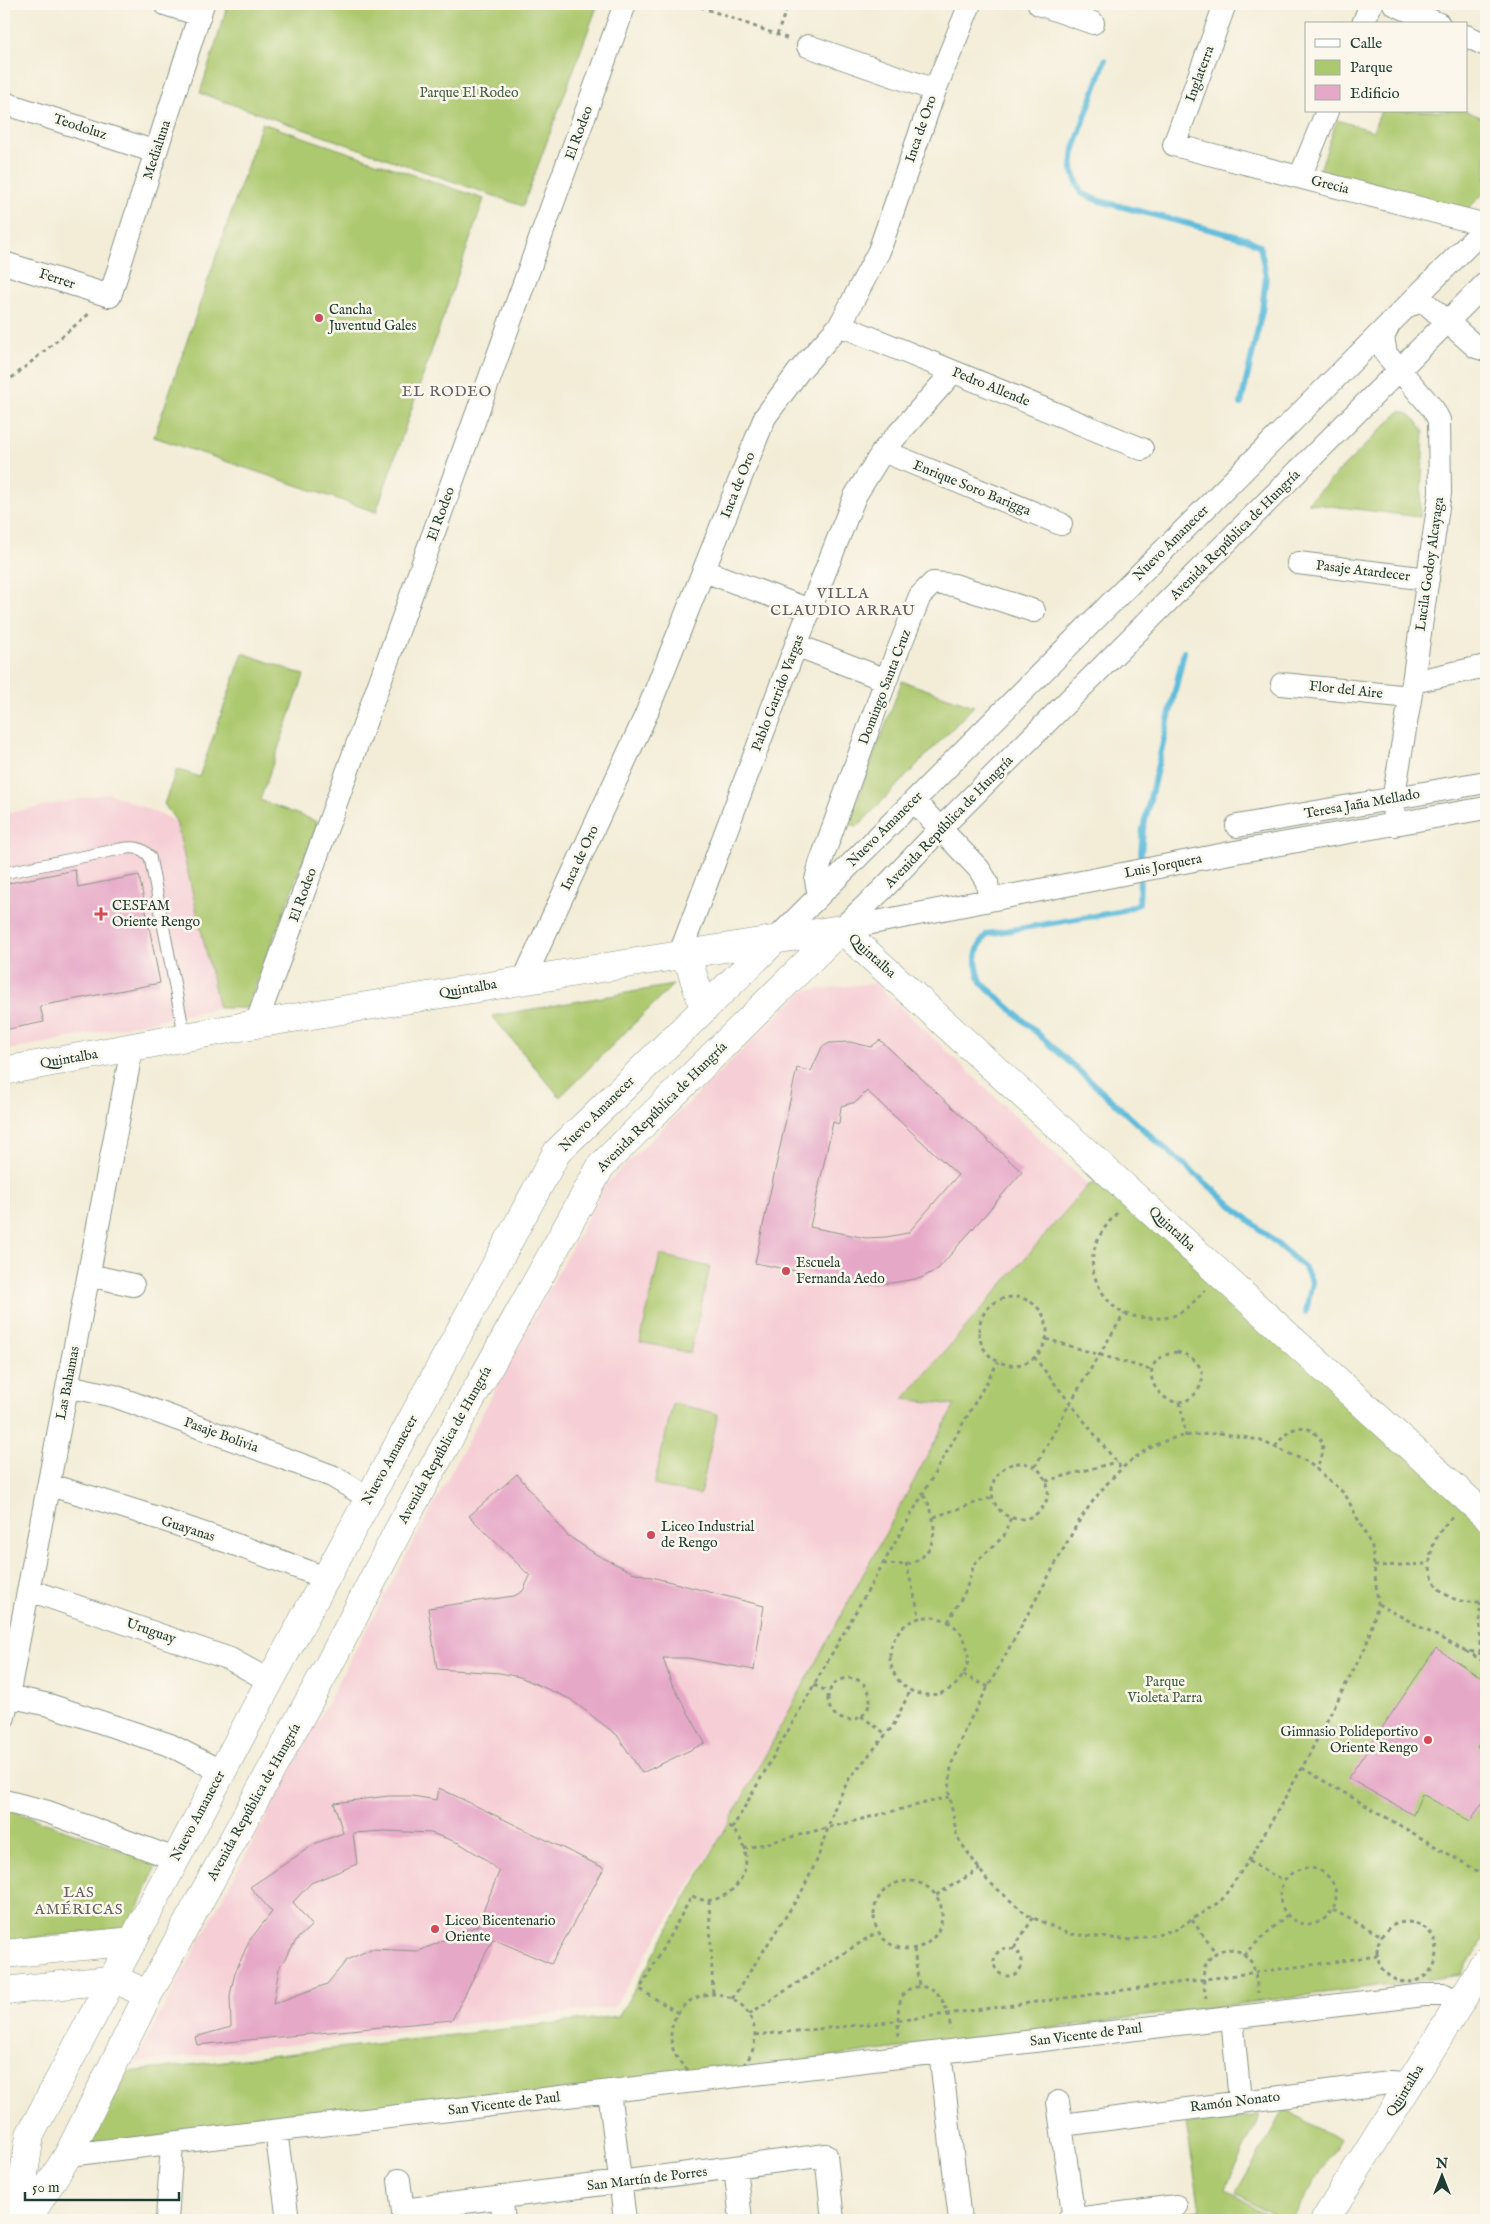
<svg xmlns="http://www.w3.org/2000/svg" width="1490" height="2224" viewBox="0 0 1490 2224" font-family="'IM FELL English',serif">
<rect width="100%" height="100%" fill="#fbf7ec"/>
<filter id="ink" filterUnits="userSpaceOnUse"><feTurbulence type="fractalNoise" baseFrequency=".02" numOctaves="2"/><feDisplacementMap in="SourceGraphic" scale="10" xChannelSelector="R" yChannelSelector="G"/><feConvolveMatrix kernelMatrix="1 2 1 2 8 2 1 2 1" color-interpolation-filters="sRGB"/></filter>
<filter id="wash" filterUnits="userSpaceOnUse"><feTurbulence type="fractalNoise" baseFrequency=".0096" numOctaves="4" result="noise"/><feDisplacementMap in="SourceGraphic" scale="20" xChannelSelector="R" yChannelSelector="G"/><feGaussianBlur stdDeviation="1.12" result="paint"/><feColorMatrix in="noise" values="0 0 0 0 0 0 0 0 0 0 0 0 0 0 0 0 0 1.4 0 .05"/><feComposite in="paint" operator="in"/></filter>
<g filter="url(#wash)">
<rect width="100%" height="100%" fill="#f3edd8"/>
<path fill="#f6cfd6" d="M109,793L176,821L219,1008L4,1051V814Z
M875,983L1088,1185L904,1399L956,1405L727,1826L614,2007L134,2063L605,1185L803,991Z"/>
<path fill="#adc970" stroke="#668352" d="M228,4H598L523,206L200,93Z
M1381,111H1465L1486,119V191L1463,214L1319,173L1337,120L1373,131Z
M262,123L484,199L376,512L154,437Z
M1400,411C1412,413 1418,422 1424,432L1420,517L1307,503Z
M243,653L304,675L260,800L318,822L247,1008H219L176,821L164,804L177,769L199,777Z
M902,681L974,706L858,826L848,824Z
M673,985L560,1097L492,1016Z
M1103,1181L1486,1518V1933L1462,1975L630,2083L91,2144L128,2072L619,2016L727,1826L955,1405L904,1399L1088,1185Z
M660,1255L710,1267L690,1353L640,1342Z
M673,1403L718,1414L700,1495L654,1485Z
M4,1808L157,1863L131,1927L4,1941Z
M1285,2109L1339,2141L1292,2220H1282L1236,2193Z
M1260,2115L1225,2189L1275,2220H1171L1170,2213L1200,2209L1186,2124Z"/>
<g fill="none" stroke-linecap="round" stroke-linejoin="round">
<path stroke="#5dbbdb" stroke-width="6" d="M1105,60L1074,149L1072,169L1081,193L1100,201L1247,239L1260,246L1266,276L1262,311L1241,404
M1140,866L1143,829L1184,652
M1140,876L1139,904L1118,912L987,934C973,953 974,961 981,982L1153,1138L1304,1267L1312,1282L1306,1312"/>
</g>
<g id="blocks">
<path fill="#e6a8c7" fill-rule="evenodd" d="M75,870L78,887L139,875L160,983L40,1006L44,1022L4,1030V884Z
M880,1040L1022,1172L938,1269L921,1278L891,1283L862,1284L755,1263L797,1068L811,1071L822,1047L830,1043L850,1042L871,1047ZM867,1091L958,1175L908,1233L886,1237L866,1238L810,1227L833,1122L839,1124L841,1106L856,1102Z
M517,1474L567,1535L597,1555L632,1572L764,1606L754,1670L688,1658H663L671,1682L705,1743L642,1773L617,1735L570,1699L520,1677L500,1673L437,1669L428,1608L514,1596L523,1591L530,1576L469,1516Z
M1436,1648L1486,1681V1732L1477,1747L1486,1753V1798L1470,1821L1422,1794L1413,1815L1348,1778Z
M439,1788L604,1868L551,1964L493,1939L452,2020L197,2045L195,2037L231,2027L230,1995L235,1973L249,1941L272,1912L250,1887L316,1843L343,1833L334,1803L388,1796H412L437,1800ZM384,1831L431,1833L459,1843L485,1859L499,1872L477,1926L419,1951L371,1949L347,1960L327,1984L273,2004L279,1968L297,1939L312,1925L293,1902L311,1883L357,1864L353,1833Z"/>
</g>
</g>
<g filter="url(#ink)">
<use href="#blocks" fill-opacity="0" stroke="#899586" stroke-width="1"/>
<g fill="none" stroke-linecap="round" stroke-linejoin="round">
<g stroke="#899586" stroke-width="13">
<path id="service" d="M4,873L120,849C133,847 141,846 150,857L185,1038"/>
</g>
<g stroke="#899586" stroke-width="24">
<path id="minor" d="M165,4L200,15
M1039,4L1093,23
M1225,4L1174,145L1486,225
M1394,4L1439,24
M1363,24L1371,4
M1466,36L1486,45
M808,46L935,90
M4,103L156,152
M1300,177L1327,111
M4,263L110,296L203,4
M1407,306L1420,302L1427,304L1476,347L1486,350
M1390,323L1383,337L1386,354L1433,409L1439,420L1440,493L1413,682L1393,800L1394,825
M840,325L1142,449
M883,451L1061,524
M1298,563L1428,579
M704,571L810,610
M796,645L886,680
M1413,682L1486,666
M1282,684L1410,697
M914,801L979,869L987,882L989,900
M1237,826L1486,782
M819,896L816,880L820,864L886,680L920,596L933,583L954,585L1034,611
M841,929L883,889L941,828L1486,283
M841,929L1235,852L1486,808
M775,940L1486,227
M679,956L796,645L855,496L883,451L953,372
M524,979L645,717L765,417L799,371L840,325L879,251L935,90L970,4
M256,1024L625,4
M89,1275L133,1285
M68,1386L114,1396L332,1476L369,1498
M49,1485C142,1511 235,1543 325,1578
M29,1590L230,1659L270,1681
M8,1696L49,1705L170,1745L222,1772
M4,1717L132,1048
M4,1801L48,1812L175,1859
M1232,2018L1240,2101
M940,2052L960,2220
M609,2091L625,2220
M1058,2102L1074,2220
M1062,2125L1389,2083L1410,2084
M276,2131L288,2220
M68,2155L1424,1995H1445L1459,2003
M735,2167L741,2220
M399,2180L404,2220
M501,2197L504,2220
M403,2210L826,2155L833,2220
M167,2220L172,2143
M1068,2220L1176,2206"/>
</g>
<g stroke="#899586" stroke-width="29">
<path id="tertiary" d="M841,929L1486,1516
M679,956L689,963L704,1009
M4,1071L256,1024L841,929
M4,1954L133,1941
M4,1991L110,1980L122,1982L148,1995
M17,2220L30,2135L270,1681L557,1152L775,940
M27,2220L68,2155L148,1995L332,1659L400,1527L601,1166L841,929
M1325,2220L1486,1961"/>
</g>
<path stroke="#899586" stroke-width="3" stroke-dasharray="4 4" stroke-linecap="butt" d="M693,4L789,39
M777,35L788,4
M4,381L13,377L90,313
M1117,1213C1105,1226 1096,1238 1093,1255C1089,1276 1105,1303 1123,1313C1133,1318 1162,1320 1173,1316C1186,1311 1196,1300 1205,1290
M979 1331a34 34 0 1 1 68 0a34 34 0 1 1-68 0Z
M1046,1339L1151,1370
M1177,1352C1195,1355 1210,1372 1198,1390C1172,1429 1120,1361 1177,1352Z
M1034,1357L1121,1468
M1180,1402L1186,1437
M1220,1433L1259,1440L1308,1462L1345,1494L1372,1547L1378,1604L1366,1646L1302,1768L1251,1857L1221,1901L1175,1930L1131,1940L1069,1934L1027,1915L987,1880L957,1837L949,1793L951,1766L965,1729L1076,1526C1100,1488 1130,1451 1174,1438C1189,1434 1206,1435 1220,1433Z
M1275,1447C1290,1426 1306,1418 1323,1443L1322,1456L1316,1469
M992 1491a28 28 0 1 1 56 0a28 28 0 1 1-56 0Z
M1035,1467L1070,1403L1124,1314
M1046,1481L1116,1462
M934,1517L993,1497
M1452,1517C1448,1522 1443,1526 1440,1532C1425,1555 1425,1585 1452,1598C1462,1603 1475,1602 1486,1602
M906,1563L920,1618
M883,1564C893,1564 905,1566 914,1562C941,1549 937,1515 923,1494
M1374,1566L1429,1564
M1378,1604L1461,1649L1486,1655
M890 1656a39 39 0 1 1 78 0a39 39 0 1 1-78 0Z
M948,1622L966,1590L974,1564L1004,1536L1011,1517
M1466,1651L1486,1663
M1480,1653V1602
M963,1675L989,1687
M828 1699a21 21 0 1 1 42 0a21 21 0 1 1-42 0Z
M814,1685L829,1692
M861,1716L886,1734
M1302,1768L1486,1876
M732,1829L998,1362
M744,1849L949,1797
M1249,1861L1283,1881
M1280 1896a28 28 0 1 1 56 0a28 28 0 1 1-56 0Z
M874 1915a34 34 0 1 1 68 0a34 34 0 1 1-68 0Z
M936,1895L980,1869
M709,1901L713,1994
M1333,1910L1382,1936
M1192,1920L1216,1953
M1377 1952a30 30 0 1 1 60 0a30 30 0 1 1-60 0Z
M994 1962a14 14 0 1 1 28 0a14 14 0 1 1-28 0Z
M1014,1948L1033,1918
M914,1949L919,1986
M1243,1955L1287,1915
M671 2036a42 42 0 1 1 84 0a42 42 0 1 1-84 0Z
M732,1999L801,1893L817,1860L836,1804L849,1779L893,1726L910,1691
M1206,1999C1205,1989 1201,1974 1206,1964C1214,1947 1236,1944 1249,1959C1256,1967 1256,1983 1258,1993
M678,2013L640,1989L692,1896C697,1898 705,1902 711,1900C747,1894 760,1846 727,1826
M749,2014L877,1932
M755,2035L880,2023L1377,1956
M899,2036C897,2016 895,1983 924,1987C931,1988 937,1991 940,1997C947,2007 949,2018 951,2030"/>
<use href="#service" stroke="#fff" stroke-width="11"/>
<use href="#minor" stroke="#fff" stroke-width="22"/>
<use href="#tertiary" stroke="#fff" stroke-width="28"/>
</g>
</g>
<g fill="#d1495b" stroke="#fbf7ec" stroke-width="2">
<circle cx="319" cy="318" r="5"/>
<path d="M98.5 906.5h5v5h5v5h-5v5h-5v-5h-5v-5h5z"/>
<circle cx="786" cy="1271" r="5"/>
<circle cx="651" cy="1535" r="5"/>
<circle cx="1428" cy="1740" r="5"/>
<circle cx="435" cy="1929" r="5"/>
</g>
<g text-anchor="middle" dominant-baseline="central" stroke-width="5" stroke-linejoin="round" paint-order="stroke">
<g font-size="14" fill="#1f3d34" stroke="#fbf7ec">
<text transform="translate(1200 74) rotate(-70)">Inglaterra</text>
<text transform="translate(80 127) rotate(18)">Teodoluz</text>
<text transform="translate(921 129) rotate(-71)">Inca de Oro</text>
<text transform="translate(579 133) rotate(-70)">El Rodeo</text>
<text transform="translate(157 150) rotate(-72)">Medialuna</text>
<text transform="translate(1330 185) rotate(14)">Grecia</text>
<text transform="translate(57 279) rotate(18)">Ferrer</text>
<text transform="translate(991 387) rotate(22)">Pedro Allende</text>
<text transform="translate(738 485) rotate(-68)">Inca de Oro</text>
<text transform="translate(972 488) rotate(22)">Enrique Soro Barigga</text>
<text transform="translate(441 514) rotate(-70)">El Rodeo</text>
<text transform="translate(1235 535) rotate(-45)">Avenida República de Hungría</text>
<text transform="translate(1171 543) rotate(-45)">Nuevo Amanecer</text>
<text transform="translate(1430 564) rotate(-82)">Lucila Godoy Alcayaga</text>
<text transform="translate(1363 571) rotate(7)">Pasaje Atardecer</text>
<text transform="translate(885 687) rotate(-69)">Domingo Santa Cruz</text>
<text transform="translate(1346 690) rotate(6)">Flor del Aire</text>
<text transform="translate(778 693) rotate(-69)">Pablo Garrido Vargas</text>
<text transform="translate(1362 804) rotate(-10)">Teresa Jaña Mellado</text>
<text transform="translate(949 822) rotate(-46)">Avenida República de Hungría</text>
<text transform="translate(885 829) rotate(-45)">Nuevo Amanecer</text>
<text transform="translate(580 858) rotate(-65)">Inca de Oro</text>
<text transform="translate(1163 866) rotate(-11)">Luis Jorquera</text>
<text transform="translate(303 895) rotate(-70)">El Rodeo</text>
<text transform="translate(872 956) rotate(42)">Quintalba</text>
<text transform="translate(468 989) rotate(-10)">Quintalba</text>
<text transform="translate(69 1059) rotate(-10)">Quintalba</text>
<text transform="translate(662 1107) rotate(-45)">Avenida República de Hungría</text>
<text transform="translate(597 1114) rotate(-45)">Nuevo Amanecer</text>
<text transform="translate(1172 1229) rotate(43)">Quintalba</text>
<text transform="translate(68 1383) rotate(-79)">Las Bahamas</text>
<text transform="translate(221 1435) rotate(20)">Pasaje Bolivia</text>
<text transform="translate(445 1445) rotate(-61)">Avenida República de Hungría</text>
<text transform="translate(390 1460) rotate(-61)">Nuevo Amanecer</text>
<text transform="translate(188 1529) rotate(18)">Guayanas</text>
<text transform="translate(151 1631) rotate(19)">Uruguay</text>
<text transform="translate(254 1802) rotate(-61)">Avenida República de Hungría</text>
<text transform="translate(198 1816) rotate(-62)">Nuevo Amanecer</text>
<text transform="translate(1086 2035) rotate(-7)">San Vicente de Paul</text>
<text transform="translate(1405 2091) rotate(-58)">Quintalba</text>
<text transform="translate(1235 2102) rotate(-7)">Ramón Nonato</text>
<text transform="translate(504 2104) rotate(-7)">San Vicente de Paul</text>
<text transform="translate(647 2179) rotate(-7)">San Martín de Porres</text>
</g>
<g font-size="14" fill="#426043" stroke="#fbf7ec">
<text x="469" y="93">Parque El Rodeo</text>
<text x="1165" y="1682">Parque<tspan x="1165" dy="16">Violeta Parra</tspan></text>
</g>
<g font-size="14" fill="#1f3d34" stroke="#fbf7ec" text-anchor="start">
<text x="329" y="310">Cancha<tspan x="329" dy="16">Juventud Gales</tspan></text>
<text x="112" y="906">CESFAM<tspan x="112" dy="16">Oriente Rengo</tspan></text>
<text x="796" y="1263">Escuela<tspan x="796" dy="16">Fernanda Aedo</tspan></text>
<text x="661" y="1527">Liceo Industrial<tspan x="661" dy="16">de Rengo</tspan></text>
<text x="1418" y="1732" text-anchor="end">Gimnasio Polideportivo<tspan x="1418" dy="16">Oriente Rengo</tspan></text>
<text x="445" y="1921">Liceo Bicentenario<tspan x="445" dy="16">Oriente</tspan></text>
</g>
<g font-size="15" letter-spacing="1" fill="#656267" stroke="#fbf7ec">
<text x="447" y="391">EL RODEO</text>
<text x="843" y="593">VILLA<tspan x="843" dy="17">CLAUDIO ARRAU</tspan></text>
<text x="79" y="1892">LAS<tspan x="79" dy="17">AMÉRICAS</tspan></text>
</g>
</g>
<rect width="1490" height="2224" fill="none" stroke="#fbf7ec" stroke-width="20"/>
<rect x="1305" y="22" width="162" height="90" fill="#fbf7ec" stroke="#a3ada2"/>
<rect x="1315" y="39" width="25" height="8" fill="#ffffff" stroke="#a3ada2"/>
<text x="1350" y="48" font-size="15" fill="#1f3d34">Calle</text>
<rect x="1315" y="60" width="25" height="15" fill="#adc970" stroke="#a3ada2"/>
<text x="1350" y="72" font-size="15" fill="#1f3d34">Parque</text>
<rect x="1315" y="85" width="25" height="15" fill="#e6a8c7" stroke="#a3ada2"/>
<text x="1350" y="98" font-size="15" fill="#1f3d34">Edificio</text>
<g transform="translate(1442 2176)" stroke="#fbf7ec" stroke-width="4" paint-order="stroke">
<path d="M0-4L9 19L0 12L-9 19Z" fill="#1f3d34"/>
<text y="-8" font-size="14" font-weight="bold" text-anchor="middle" fill="#1f3d34">N</text>
</g>
<path d="M25 2192v8h154v-8" fill="none" stroke="#1f3d34" stroke-width="2.5"/>
<text x="32" y="2192" font-size="15" fill="#1f3d34" stroke="#fbf7ec" stroke-width="4" paint-order="stroke">50 m</text>
</svg>
